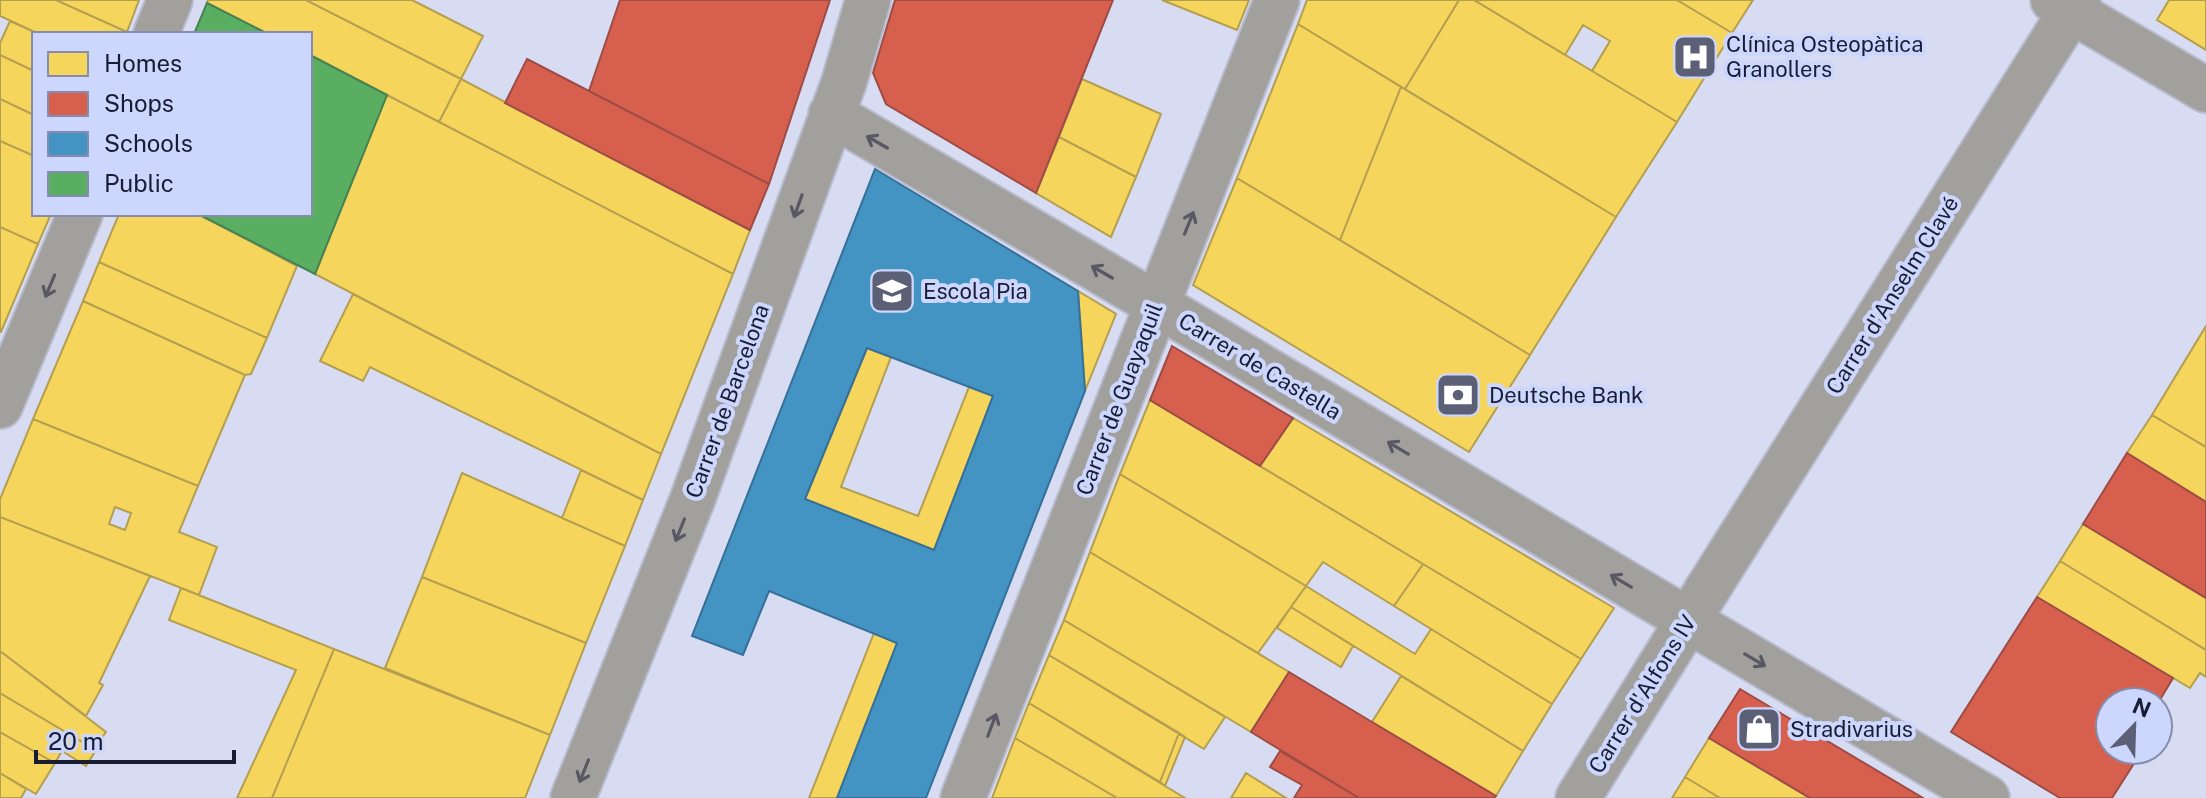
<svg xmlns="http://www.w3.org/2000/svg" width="2206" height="798" viewBox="0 0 2206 798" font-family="'Public Sans',sans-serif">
<rect width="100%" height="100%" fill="#d8dcf2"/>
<path fill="#f6d55c" stroke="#b49e50" stroke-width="2" fill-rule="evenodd" d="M0,0H56L127,32L126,34H39L0,16Z
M56,0H139L127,32Z
M208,0H306L461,79L439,122L310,55V34H268L207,3Z
M306,0H412L483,36L461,79Z
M1162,0H1249L1237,30Z
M1307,0H1459L1405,89L1298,24Z
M1459,0H1474L1677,122L1616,217L1405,89Z
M1474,0H1677L1732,33L1677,122L1592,71L1610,41L1583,25L1565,55Z
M1677,0H1753L1732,33Z
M2169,0H2206V50L2157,20Z
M10,21L39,34H34V71L0,55V43Z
M1298,24L1401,87L1340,240L1237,178Z
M0,55L34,71V115L0,99Z
M461,79L750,230L733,274L439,122Z
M1082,79L1161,114L1136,177L1059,137Z
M1401,87L1616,217L1530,355L1340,240Z
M387,95L733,274L661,454L315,274Z
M0,99L34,115V156L0,141Z
M1059,137L1136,177L1111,237L1036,193Z
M0,141L34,156V214H51L38,244L0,227Z
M1237,178L1530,355L1469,452L1193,285Z
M119,214H198L297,266L267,338L99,262Z
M0,227L38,244L1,332H0Z
M99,262L267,338L251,374L245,375L83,301Z
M1078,291L1116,314L1085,391Z
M353,294L661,454L643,500L370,367L363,381L320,361Z
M83,301L245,375L198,486L33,419Z
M2206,326V447L2152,415Z
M867,348L891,357L841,487L918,516L969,387L993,396L934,550L805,499Z
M1150,400L1423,564L1394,606L1323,562L1306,586L1120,474Z
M2152,415L2206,447V502L2127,453Z
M1293,418L1614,608L1581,659L1260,466Z
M33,419L198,486L179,532L217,547L199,595L0,517V499ZM115,507L131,513L125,530L109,524Z
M581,470L643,500L625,546L562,518Z
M462,473L625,546L586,643L422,577Z
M1120,474L1306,586L1258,653L1090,552Z
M0,517L150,576L99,683L103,685L86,716L0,651Z
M2083,524L2206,598V650L2060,561Z
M1090,552L1289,672L1251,732L1064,620Z
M2060,561L2206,650V677L2200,673L2190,688L2037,597Z
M1423,564L1581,659L1552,704L1394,606Z
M422,577L586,643L550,735L385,668Z
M1306,586L1415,654L1431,629L1552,704L1523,751L1291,607Z
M181,588L334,649L272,798H237L296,670L169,620Z
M1291,607L1353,646L1341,667L1277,628Z
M1064,620L1225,717L1204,749L1049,655Z
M874,633L897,643L837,798H809Z
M334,649L550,735L525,798H272Z
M0,651L106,732L94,749L0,693Z
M1049,655L1179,733L1160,782L1029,703Z
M1401,676L1523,751L1496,796L1372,722Z
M0,693L96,750L86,766L62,751L55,763L0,732Z
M1029,703L1165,786L1185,798H1117L1015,738Z
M0,732L55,763L36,794L0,773Z
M1179,733L1185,737L1165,786L1160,782Z
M1015,738L1117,798H992Z
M1709,738L1810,798H1720L1685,777Z
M0,773L26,789L21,798H0Z
M1246,773L1286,798H1231Z
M1685,777L1720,798H1672Z"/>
<path fill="#d6604d" stroke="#9d4c46" stroke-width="2" d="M620,0H830L769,184L589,91Z
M895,0H1113L1036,193L886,104L873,73Z
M527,59L769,184L750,230L505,103Z
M1172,346L1293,418L1260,466L1150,400Z
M2127,453L2206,502V598L2083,524Z
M2037,597L2173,678L2158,703L2110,702V750L2142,751L2112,798H2060L1951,732Z
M1289,672L1372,722L1496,796L1494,798H1359L1251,732Z
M1740,689L1923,798H1810L1709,738Z
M1280,751L1359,798H1294L1302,785L1270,767Z"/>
<path fill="#4393c3" stroke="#367098" stroke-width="2" fill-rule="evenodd" d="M875,169L1078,291L1085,391L926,798H837L897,643L769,591L743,655L692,636ZM867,348L993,396L934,550L805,499Z"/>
<path fill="#5aae61" stroke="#468254" stroke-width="2" d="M207,3L268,34H194Z
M310,55L387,95L315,274L198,214H310Z"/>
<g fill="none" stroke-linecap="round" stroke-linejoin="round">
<g stroke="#b7bbcd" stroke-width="48">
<path id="pedestrian" d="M2053,0L2206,90
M1707,590L2078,0"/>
</g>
<g stroke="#b7bbcd" stroke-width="48">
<path id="minor" d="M156,34L170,0
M831,114L1156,304L1987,798
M0,406L80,214
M573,798L693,498L844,82L868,0
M963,798L1277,0"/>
</g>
<g stroke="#b7bbcd" stroke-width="48">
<path id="tertiary" d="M1578,798L1707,590"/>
</g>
<use href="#pedestrian" stroke="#a2a09c" stroke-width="44"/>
<use href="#minor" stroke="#a2a09c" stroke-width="44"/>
<use href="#tertiary" stroke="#a2a09c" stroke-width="44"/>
</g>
<defs><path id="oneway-shaft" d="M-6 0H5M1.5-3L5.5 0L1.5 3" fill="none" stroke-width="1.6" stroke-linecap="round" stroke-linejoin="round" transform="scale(2)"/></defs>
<g stroke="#575863">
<use href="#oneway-shaft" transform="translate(877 142) rotate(-150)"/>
<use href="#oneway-shaft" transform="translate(798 206) rotate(110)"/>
<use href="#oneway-shaft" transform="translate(1189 223) rotate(-68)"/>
<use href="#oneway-shaft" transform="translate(1102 272) rotate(-150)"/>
<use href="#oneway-shaft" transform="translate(50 286) rotate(113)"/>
<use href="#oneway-shaft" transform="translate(1398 448) rotate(-149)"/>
<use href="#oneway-shaft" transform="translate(680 530) rotate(112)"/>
<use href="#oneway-shaft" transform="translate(1621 581) rotate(-149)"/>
<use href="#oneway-shaft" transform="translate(1755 660) rotate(31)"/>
<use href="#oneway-shaft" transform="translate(992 725) rotate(-69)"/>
<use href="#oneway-shaft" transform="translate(584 771) rotate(112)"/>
</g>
<defs>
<g id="hospital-square" transform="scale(2.3)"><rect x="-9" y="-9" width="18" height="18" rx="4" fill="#5c6076" stroke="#cdd6fc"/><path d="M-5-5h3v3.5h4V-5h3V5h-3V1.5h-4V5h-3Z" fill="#fff"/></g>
<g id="school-square" transform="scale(2.3)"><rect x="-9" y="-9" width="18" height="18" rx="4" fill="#5c6076" stroke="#cdd6fc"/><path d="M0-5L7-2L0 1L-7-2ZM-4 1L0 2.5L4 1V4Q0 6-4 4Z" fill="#fff"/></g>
<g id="bank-square" transform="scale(2.3)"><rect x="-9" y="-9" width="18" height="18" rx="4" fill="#5c6076" stroke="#cdd6fc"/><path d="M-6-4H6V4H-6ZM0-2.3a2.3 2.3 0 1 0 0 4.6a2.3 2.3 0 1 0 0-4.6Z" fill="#fff"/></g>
<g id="shop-square" transform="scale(2.3)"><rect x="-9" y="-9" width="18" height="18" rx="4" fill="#5c6076" stroke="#cdd6fc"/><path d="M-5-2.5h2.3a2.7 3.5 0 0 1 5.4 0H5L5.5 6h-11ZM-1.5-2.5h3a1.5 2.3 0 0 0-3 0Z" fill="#fff"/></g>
</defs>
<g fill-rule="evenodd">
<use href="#hospital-square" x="1695" y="57"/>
<use href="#school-square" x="892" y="291"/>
<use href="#bank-square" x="1458" y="395"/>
<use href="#shop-square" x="1759" y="729"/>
</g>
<g text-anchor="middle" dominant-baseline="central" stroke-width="8" stroke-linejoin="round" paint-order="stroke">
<g font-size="22" fill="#191d34" stroke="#cdd6fc" text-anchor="start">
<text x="1726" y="44">Clínica Osteopàtica<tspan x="1726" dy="25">Granollers</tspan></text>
<text x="923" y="291">Escola Pia</text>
<text x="1489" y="395">Deutsche Bank</text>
<text x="1790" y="729">Stradivarius</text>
</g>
<g font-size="22" fill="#191d34" stroke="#cdd6fc">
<text transform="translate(1892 295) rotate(-58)">Carrer d'Anselm Clavé</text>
<text transform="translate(1260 366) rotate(31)">Carrer de Castella</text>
<text transform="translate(1119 399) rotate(-69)">Carrer de Guayaquil</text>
<text transform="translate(727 401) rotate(-70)">Carrer de Barcelona</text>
<text transform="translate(1642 694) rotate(-58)">Carrer d'Alfons IV</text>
</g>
</g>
<rect x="32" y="32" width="280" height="184" fill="#cdd6fc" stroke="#858cac" stroke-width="2"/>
<rect x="48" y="52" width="40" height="24" fill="#f6d55c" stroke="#858cac" stroke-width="2"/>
<text x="104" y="72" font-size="24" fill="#191d34">Homes</text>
<rect x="48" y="92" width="40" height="24" fill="#d6604d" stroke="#858cac" stroke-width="2"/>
<text x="104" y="112" font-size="24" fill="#191d34">Shops</text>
<rect x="48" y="132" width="40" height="24" fill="#4393c3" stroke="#858cac" stroke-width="2"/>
<text x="104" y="152" font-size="24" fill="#191d34">Schools</text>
<rect x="48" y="172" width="40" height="24" fill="#5aae61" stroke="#858cac" stroke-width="2"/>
<text x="104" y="192" font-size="24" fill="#191d34">Public</text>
<g transform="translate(2134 726) rotate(23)"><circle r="38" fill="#cdd6fc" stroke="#858cac" stroke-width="2"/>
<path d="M0-6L14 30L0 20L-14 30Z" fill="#5c6076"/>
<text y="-12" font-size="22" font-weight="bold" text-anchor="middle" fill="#191d34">N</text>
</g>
<path d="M36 750v12h198v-12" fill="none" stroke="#191d34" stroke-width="4"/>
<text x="48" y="750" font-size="24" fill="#191d34" stroke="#cdd6fc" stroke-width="6" paint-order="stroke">20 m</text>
</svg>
